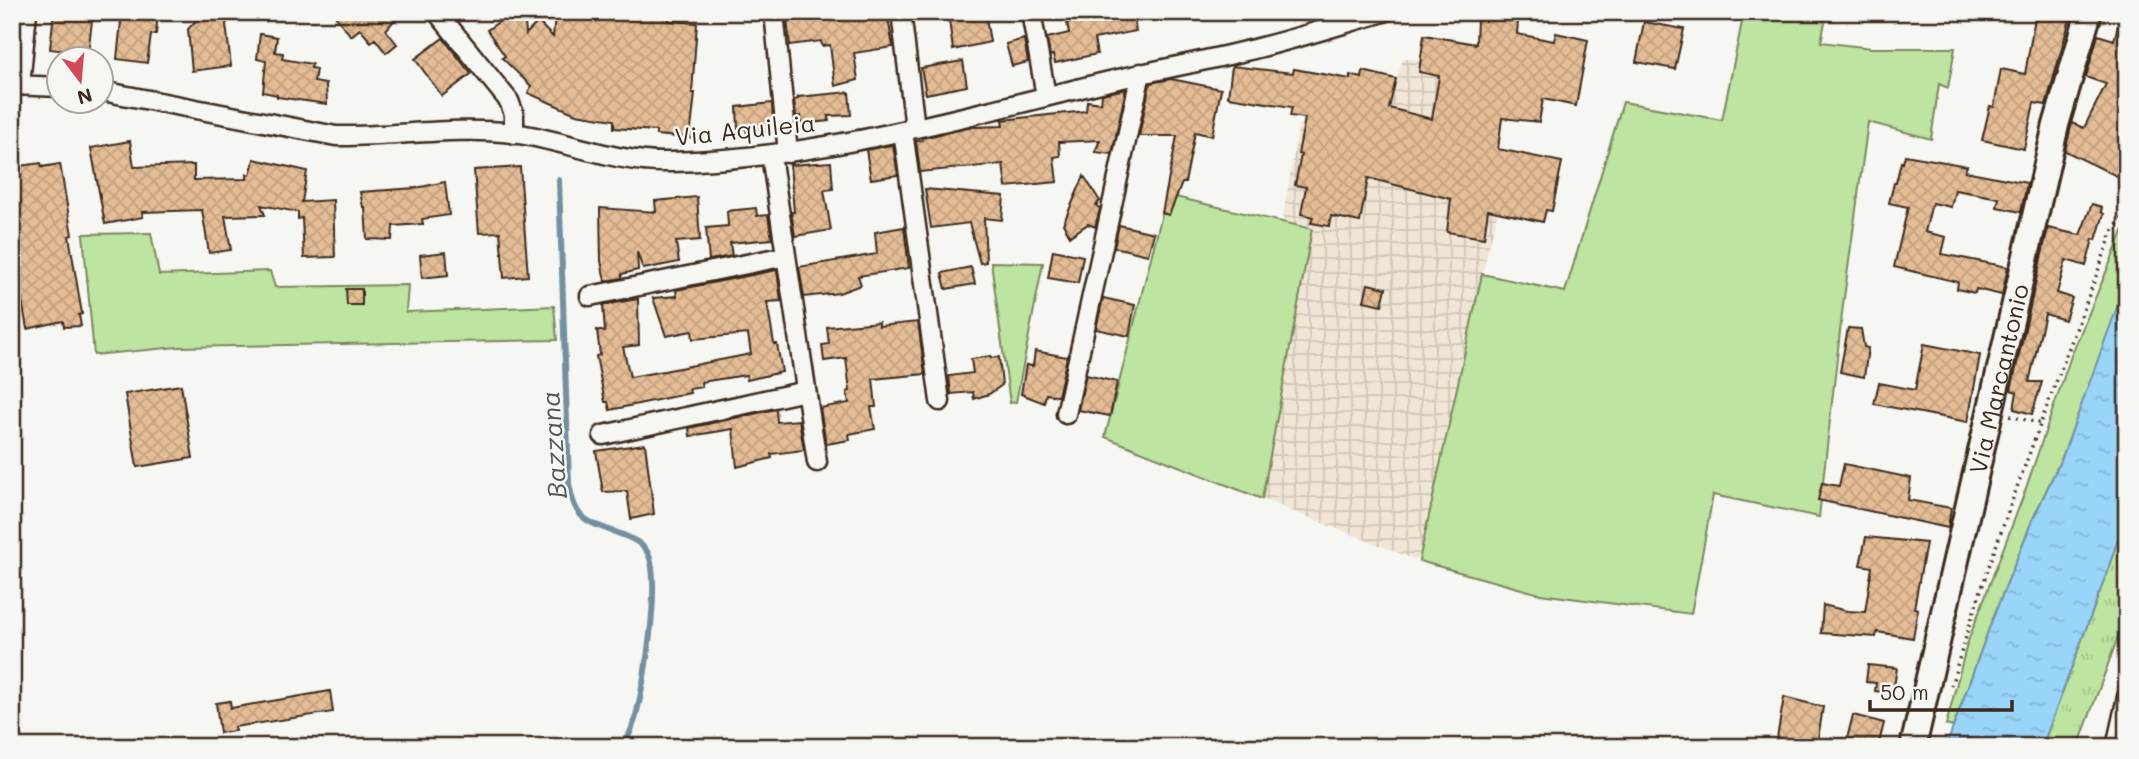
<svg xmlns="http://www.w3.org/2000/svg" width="2139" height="759" viewBox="0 0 2139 759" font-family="Mali,sans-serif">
<defs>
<pattern id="industrial-grid" width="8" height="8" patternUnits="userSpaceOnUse" patternTransform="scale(1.75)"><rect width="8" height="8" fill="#f1e5d6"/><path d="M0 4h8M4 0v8" fill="none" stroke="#d0c5b7"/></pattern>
<pattern id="grass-tufts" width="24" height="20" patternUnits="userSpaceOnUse" patternTransform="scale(1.75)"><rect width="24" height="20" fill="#bde4a0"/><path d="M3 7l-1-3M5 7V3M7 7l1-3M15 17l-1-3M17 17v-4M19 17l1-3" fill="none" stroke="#a3c489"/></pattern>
<pattern id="water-ripples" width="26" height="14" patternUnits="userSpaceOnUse" patternTransform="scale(1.75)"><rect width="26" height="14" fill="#99d4f9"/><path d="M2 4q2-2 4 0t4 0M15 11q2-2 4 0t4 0" fill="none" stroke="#85b6d5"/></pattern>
<pattern id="building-cross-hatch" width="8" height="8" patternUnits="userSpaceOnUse" patternTransform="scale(1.75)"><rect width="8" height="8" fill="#e4bc95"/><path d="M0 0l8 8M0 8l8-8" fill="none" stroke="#c4a280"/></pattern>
</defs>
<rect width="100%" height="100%" fill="#f6f6f2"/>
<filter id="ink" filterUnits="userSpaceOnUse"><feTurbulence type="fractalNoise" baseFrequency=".0143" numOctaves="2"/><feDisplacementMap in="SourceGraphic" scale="14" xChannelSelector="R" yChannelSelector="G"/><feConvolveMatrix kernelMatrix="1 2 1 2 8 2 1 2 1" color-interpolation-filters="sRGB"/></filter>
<g filter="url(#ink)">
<path fill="url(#industrial-grid)" d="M1403,58L1458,66L1444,137L1513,152L1482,274L1419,561L1262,499L1312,230L1282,222L1299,124L1379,146Z"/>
<path fill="url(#grass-tufts)" stroke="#7c875f" stroke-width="2" d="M2127,512V612L2078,747H2042L2106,575Z"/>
<path fill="#bde4a0" stroke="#7c875f" stroke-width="2" d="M1744,12H1827L1821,42L1871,48H1955L1948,88L1939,84L1931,139L1868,122L1843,305L1819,517L1713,495L1691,614L1540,594L1419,561L1482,274L1565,292L1623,102L1722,120Z
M1167,195L1312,229L1262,499L1105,437Z
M2127,222V280L2119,306L2063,455L2032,521L1991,623L1953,727L1946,725L1967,644L2024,494L2071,356Z
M151,233L159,275L270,271L275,287L408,285L406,312L554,306L557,340L178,347L94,355L83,234Z
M991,262L1043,263L1016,402L1010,403Z"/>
<path fill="url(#water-ripples)" stroke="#7390a1" stroke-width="2" d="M2127,280V512L2106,575L2042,747H1946L1991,623L2032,521L2063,455Z"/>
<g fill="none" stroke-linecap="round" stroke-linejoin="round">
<path stroke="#7390a1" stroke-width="6" d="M559,180L569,484C571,493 572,502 577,510C589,531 631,530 646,550C664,574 643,687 636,716C633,727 628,737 624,747"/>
</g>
<path fill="url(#building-cross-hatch)" stroke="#3b2a1e" stroke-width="2" d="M54,12H93L88,54L50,49Z
M122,12H158L156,34L151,35L147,63L117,59Z
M204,12H233L226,24L231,66L192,71L188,29Z
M332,12H401L386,30L397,44L386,53L375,39L371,42L360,29L351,36Z
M513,12H524L526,34L538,22L553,37L555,14L564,12H669V21L697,23L692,93H695L690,138L656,135V131L614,128V120L576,114L528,93L531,86L502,58L505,56L487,30Z
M786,12H887L893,47L854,53L858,80L835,86L830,45L822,46L821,41L790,45Z
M948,12H985L990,42L953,50Z
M1070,12H1133L1136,31L1094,39L1097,54L1055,63L1053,55L1050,56L1047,38L1069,33L1067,23L1072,21Z
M2036,12H2072L2046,105L2034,103L2024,149L1982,140L1990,106L1994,107L2001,69L2025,74Z
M2122,12H2127V181L2065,151L2072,123L2084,128L2106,84L2086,77L2098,35L2114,40Z
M1477,18L1518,21L1517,34L1554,41L1556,33L1588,40L1576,106L1543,99L1539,122L1502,118L1498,149L1562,162L1552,211L1546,210L1543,222L1488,210L1484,238L1447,232L1451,199L1368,178L1360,222L1331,216L1329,226L1311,223L1313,217L1301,214L1306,187L1295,185L1301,155L1298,154L1305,118L1290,116L1292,107L1228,97L1232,66L1293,73L1294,69L1350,79V75L1362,78L1363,71L1396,79L1389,108L1432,119L1439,76L1419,72L1424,35L1476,44Z
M1644,22L1684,29L1675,69L1636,62Z
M260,34L277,37L275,52L283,53L282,59L312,64L311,68L316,69L314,82L326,84L327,104L277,97V95L263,92L266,61L257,59Z
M443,38L471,74L442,96L415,59Z
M1024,39L1028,62L1012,66L1006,44Z
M963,61L967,86L926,94L921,68Z
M1171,79L1221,89L1212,136L1195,132L1185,183H1182L1169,215L1162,213L1177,136H1139L1150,83Z
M1126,89L1112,154L1095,152L1100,140L1059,142L1060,156L1054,157L1057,182L1006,187L1003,164L920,172L916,141L922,140V138L973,127L1003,126L1002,120L1086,111L1087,101L1101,103L1102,94Z
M849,92L851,115L828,116L829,121L801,124L800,116L796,117L794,100L798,99V97Z
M772,103L773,120H767L769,132L747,135L746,128L738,129L737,107Z
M130,141L134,167L194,165V180L247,179V174L250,175L254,159L307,171L302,202L333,200L335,257L304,258L302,218L298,219V212L261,205L265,215L225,216L231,250L209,253L202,210L142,212L143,217L105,224L91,148Z
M891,145H893L898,175L871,179L866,150Z
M1905,155L1967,166L1965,171L2027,183L2021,212L1997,207L1999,198L1955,190L1951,207L1932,203L1925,232L1946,237L1942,254L2008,267L2002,295L1976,289L1975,293L1957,289L1958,282L1894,267L1908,207L1889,203L1894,183H1896L1901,162L1903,163Z
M831,162L833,189L824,190L831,230L795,236L791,212H794L790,165Z
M41,163L42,167L60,164L72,235L69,236L82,314L79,315L81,326L64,327L63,321L27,329L22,300L14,302L12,167Z
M520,167L528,276L504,278L500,232L479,233L474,170Z
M1084,176L1100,201L1096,205L1100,209L1095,227L1088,224L1070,236L1063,224Z
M445,182L449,215L422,219L423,224L393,226L392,240L367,239L365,207H363L360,192L416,188Z
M925,189L1004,196L1002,220L984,218L986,262L980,263L969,223L931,228Z
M697,197L700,240L676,242L679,262L643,269L637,252L638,270L622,274V278L605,281L601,261L600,208L656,212L655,201Z
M2092,204L2102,207L2101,212L2104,214L2096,240L2093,239L2086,266L2066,260L2057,293L2072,298L2065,320L2045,314L2029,382H2042L2032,414L2014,409L2017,392L2011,390L2048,228L2080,235Z
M756,208L757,216L768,215L772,239L730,243L732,256L709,260L706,228L728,226L727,211Z
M1119,225L1154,233L1148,255L1114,247Z
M904,227L909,268L858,276L861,285L839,293L804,297L799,267L877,254L875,232Z
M1053,250L1083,256L1078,283L1048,278Z
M446,252L448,275L422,278L420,255Z
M971,267L975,284L946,289L942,273Z
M777,270L781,301L767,302L774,344H777L782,372L747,380L746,375L701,382L702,387L689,389L690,393L610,410L608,402H605L596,356L600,355L597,330L605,332L603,305L638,299L639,345L623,347L630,377L664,371L751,354L748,334L693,339L692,331L666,336L653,298L677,296L676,290Z
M1368,284L1386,288L1382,305L1364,301Z
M346,289H362V305H347Z
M1103,298L1135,305L1129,336L1096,329Z
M879,322V326L918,322L925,374L873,379L876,407H871L875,429L849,434L850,440L826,444L820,408L849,403L847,392L850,391L846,358L824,361L822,345L829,344L827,327Z
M1848,328L1861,329L1864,347L1868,348L1864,377L1840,372Z
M1924,344L1980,355L1968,422L1874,404L1879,383L1915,390Z
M1035,351L1067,357L1058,396L1046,394L1044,403L1021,394L1026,365L1033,366Z
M991,356V358L999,357L1002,385L989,394L974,399L973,392L951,394L949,376L973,373L971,359Z
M1086,375L1117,382L1110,416L1078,410Z
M181,385L193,458L137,467L125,394Z
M776,409L777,422L799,420L804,450L771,454L772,458L737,467L733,429L690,436L689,428Z
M645,444L654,514L631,519L627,491L603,492L596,451Z
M1844,464L1911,478L1908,500L1951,508L1948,528L1818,500L1822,483L1839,486Z
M1866,537L1926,543L1914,608L1918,609L1913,638L1877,632L1876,637L1821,633L1823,605L1847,611L1865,612L1872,567L1860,565Z
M1868,665L1897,668L1893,693L1875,691L1876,683L1866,682Z
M330,691L333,712L234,727L235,731L220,733L216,703L230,701L231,708Z
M1784,697L1823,707L1817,745L1777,738Z
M1853,715L1884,723L1878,747H1845Z"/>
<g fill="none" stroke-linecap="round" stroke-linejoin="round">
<g stroke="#3b2a1e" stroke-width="23">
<path id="street" d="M437,12L509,101L514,114V134
M774,12L788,153
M901,12L915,128
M1031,12L1046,96
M12,85L60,87
M20,85L27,12
M102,91L336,136C394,137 454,126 513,133C565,140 617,164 671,162C809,159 943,122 1077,89C1134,74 1192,64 1250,50C1295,39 1339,25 1384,12
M903,131L940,401
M771,155L817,462
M590,296L786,256
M1066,414L1141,73
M603,435L806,391
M2116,747L2127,697"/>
</g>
<g stroke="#3b2a1e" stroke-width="30">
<g id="secondary">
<path id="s1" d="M1913,747L2056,125L2089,12"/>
</g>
</g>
<path stroke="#3b2a1e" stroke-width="3.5" stroke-dasharray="2 5" stroke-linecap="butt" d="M2010,416L2042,424
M1951,686C1996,532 2057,383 2112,233L2127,209"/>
<use href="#street" stroke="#f6f6f2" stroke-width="18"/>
<use href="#secondary" stroke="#f6f6f2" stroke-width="24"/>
</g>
</g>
<g text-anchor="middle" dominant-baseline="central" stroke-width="5" stroke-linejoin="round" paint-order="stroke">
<g font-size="24" fill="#3b2a1e" stroke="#f6f6f2">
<text transform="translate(745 129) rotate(-6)">Via Aquileia</text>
<text stroke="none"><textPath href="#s1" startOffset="378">Via Marcantonio</textPath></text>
</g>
<g font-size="26" font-style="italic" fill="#525455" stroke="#f6f6f2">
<text transform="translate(553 445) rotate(-94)">Bazzana</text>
</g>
</g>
<rect width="2139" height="759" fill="none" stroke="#f6f6f2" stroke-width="42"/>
<rect x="21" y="21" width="2097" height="717" fill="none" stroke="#3b2a1e" stroke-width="2.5" filter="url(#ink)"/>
<g transform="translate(80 80) rotate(164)"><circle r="33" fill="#f6f6f2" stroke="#aba49d" stroke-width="2"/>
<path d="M0-5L12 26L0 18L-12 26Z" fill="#d1495b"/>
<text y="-10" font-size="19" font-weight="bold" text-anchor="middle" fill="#3b2a1e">N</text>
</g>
<path d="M1870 700v10h142v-10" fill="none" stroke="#3b2a1e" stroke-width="3.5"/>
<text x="1880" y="700" font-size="21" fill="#3b2a1e" stroke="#f6f6f2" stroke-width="5" paint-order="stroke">50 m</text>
</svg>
